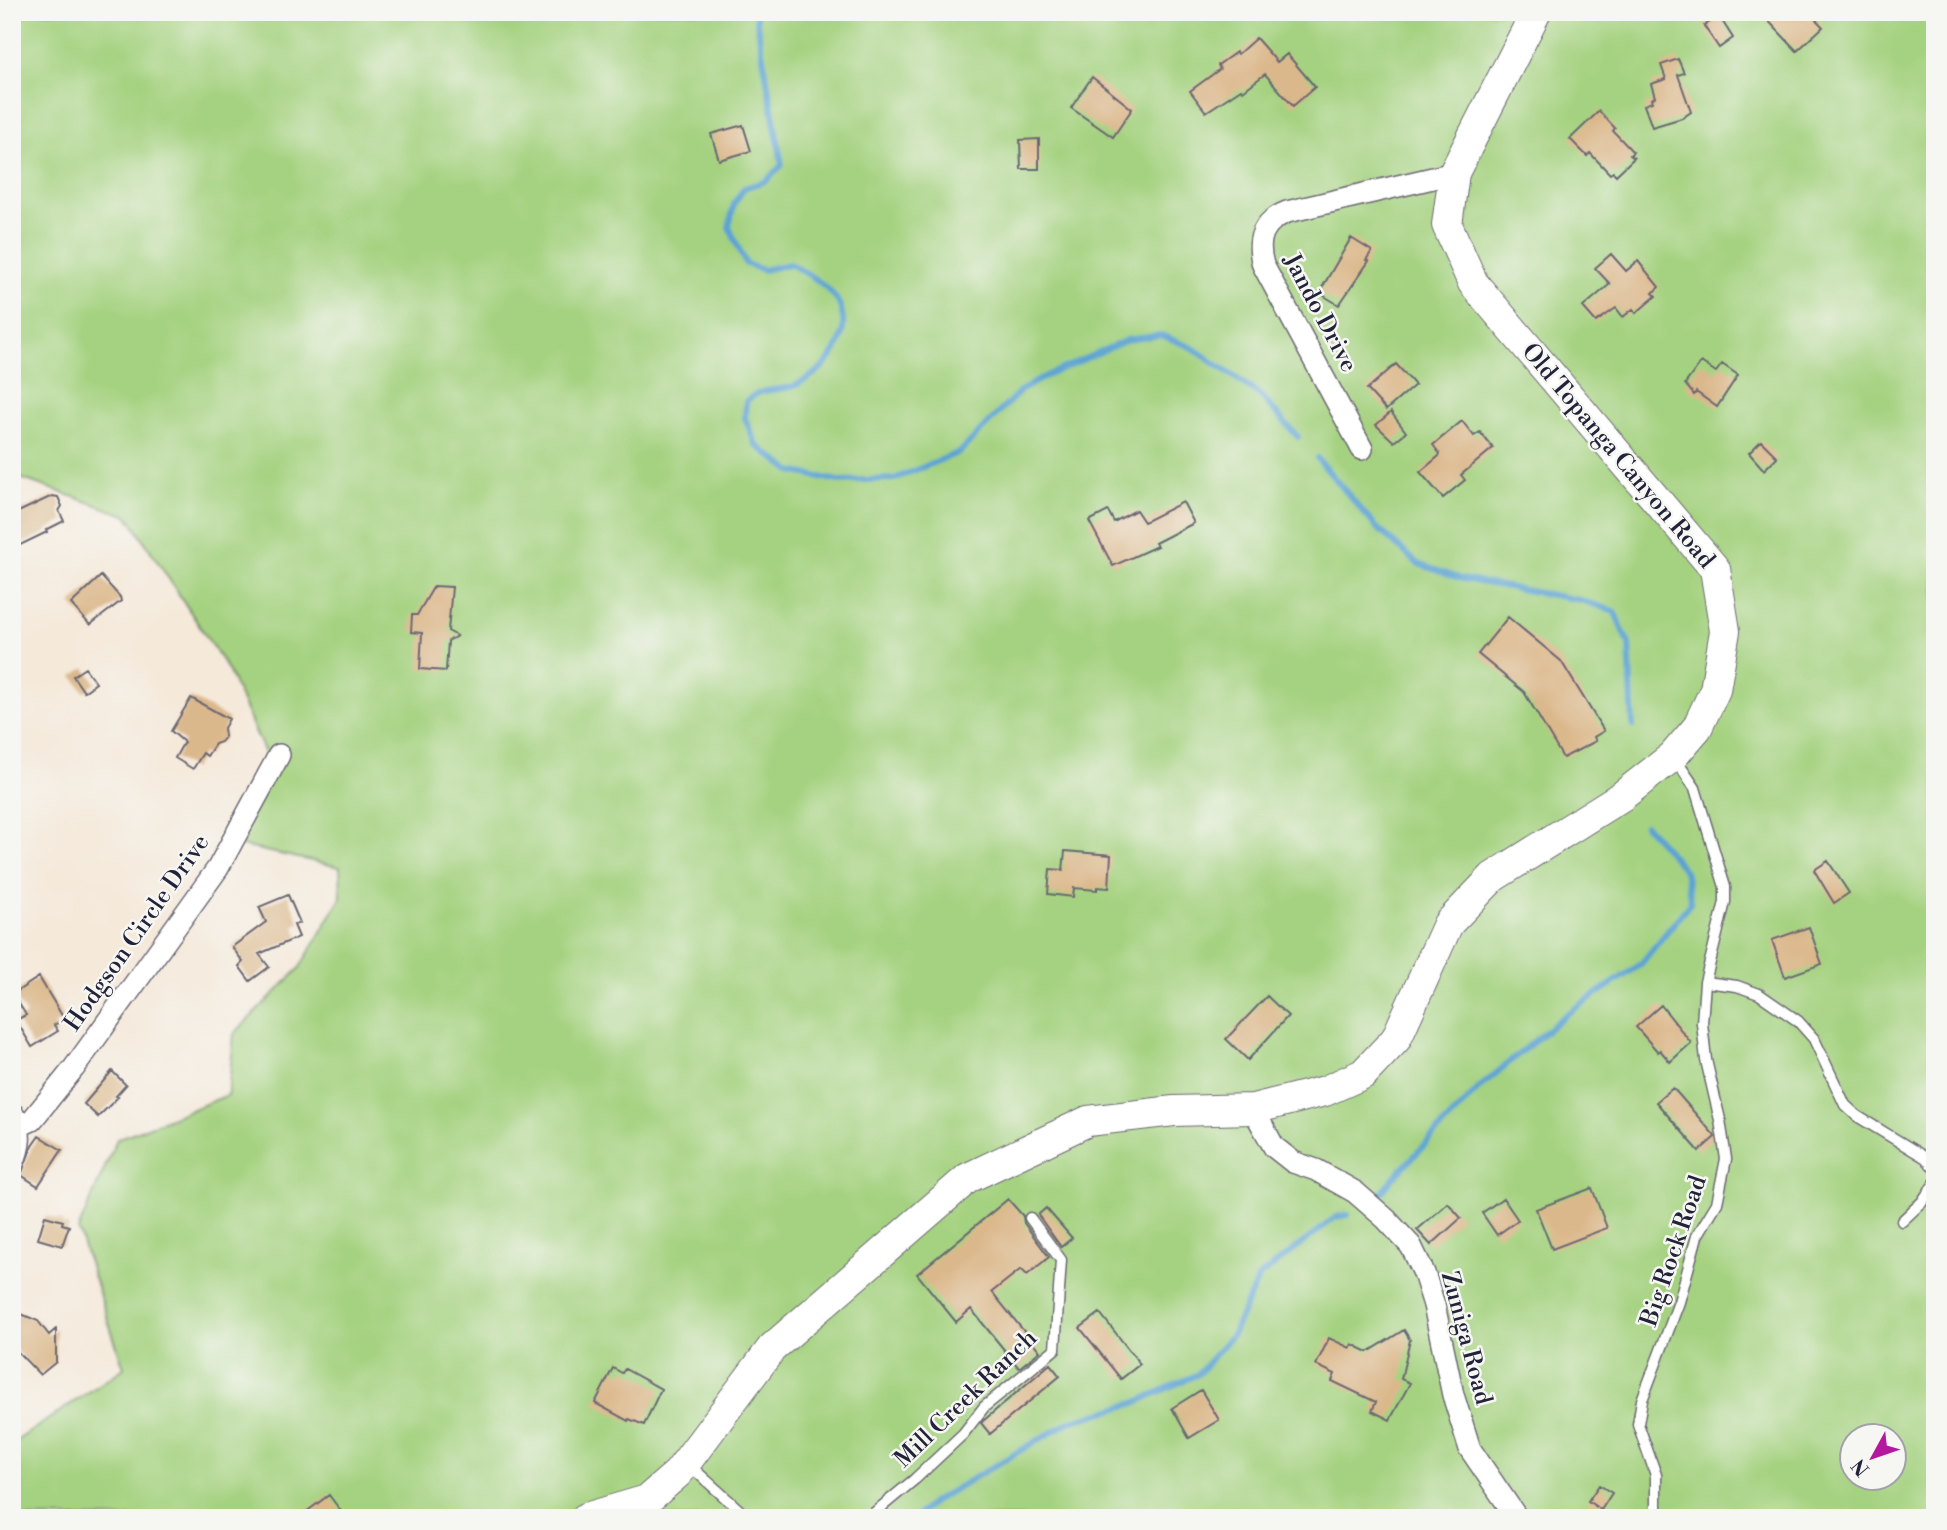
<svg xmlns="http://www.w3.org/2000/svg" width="1947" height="1530" viewBox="0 0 1947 1530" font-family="'Libre Bodoni',serif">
<rect width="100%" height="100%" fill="#f6f6f2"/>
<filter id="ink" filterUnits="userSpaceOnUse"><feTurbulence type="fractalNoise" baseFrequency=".0143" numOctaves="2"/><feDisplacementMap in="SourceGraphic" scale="14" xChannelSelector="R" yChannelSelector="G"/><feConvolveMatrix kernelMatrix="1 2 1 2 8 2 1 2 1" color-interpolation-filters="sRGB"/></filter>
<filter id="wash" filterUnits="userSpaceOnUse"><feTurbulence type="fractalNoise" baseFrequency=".00686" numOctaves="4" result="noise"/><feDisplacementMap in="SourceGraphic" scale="28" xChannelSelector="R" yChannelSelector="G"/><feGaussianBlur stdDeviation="1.57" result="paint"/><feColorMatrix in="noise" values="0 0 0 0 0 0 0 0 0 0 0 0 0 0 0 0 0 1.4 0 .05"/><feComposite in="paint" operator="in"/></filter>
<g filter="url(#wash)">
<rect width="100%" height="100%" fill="#f5e9da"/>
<path fill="#a5d280" stroke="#647a5e" stroke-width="2" fill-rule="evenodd" d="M12,12H1935V1518H12V1433L16,1441L124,1368L78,1230L117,1139L228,1095L234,1034L299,969L341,898L340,867L237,845L269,762L228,670L128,516L12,475ZM1853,1436H1895V1478H1853Z"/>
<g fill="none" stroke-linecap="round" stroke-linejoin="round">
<path stroke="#5ba3d2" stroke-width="6" d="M755,12L782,165L766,181L744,188L734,204L729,227L746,264L763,270L790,264C806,273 832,287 839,304C854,339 827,370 796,385C778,393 765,385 746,401L745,418L756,445L791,471L839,481L894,479L960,452L1020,391L1046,376L1127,340L1161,335L1193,348L1260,395L1298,437
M1317,458L1376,527L1418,564L1462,579L1580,600L1614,611L1629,644L1633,726
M1380,1195L1392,1179L1480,1087L1565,1015L1640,965L1691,902L1685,871L1645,825
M914,1518L933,1502L1069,1422L1135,1403L1198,1374L1232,1335L1259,1277L1336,1217L1347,1215"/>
</g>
<g id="blocks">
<path fill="#dbb88b" d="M1760,12H1809L1823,27L1797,51Z
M1719,16L1733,38L1719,48L1704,26Z
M1256,38L1277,62L1287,54L1315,87L1293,106L1265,74L1243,91L1241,89L1206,112L1190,91L1220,69L1218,65L1236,52L1238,54Z
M1678,59L1684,73L1678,75L1691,112L1682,118L1652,127L1644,105L1652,102L1651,99L1655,97L1651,84L1666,79L1661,65Z
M1092,77L1132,109L1113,137L1071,108Z
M1599,111L1615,128L1613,131L1633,152L1630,155L1634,158L1616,175L1613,172L1610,174L1590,153L1587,156L1570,139Z
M743,125L751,151L719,160L711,134Z
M1039,139V169H1021L1020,140Z
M1351,238L1372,251L1366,260L1369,261L1339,305L1319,293Z
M1611,254L1626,271L1638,261L1659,287L1653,293L1656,296L1636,313L1633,309L1623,317L1616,308L1596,322L1583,307L1610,284L1595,268Z
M1701,362L1716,372L1722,364L1738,375L1717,407L1696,392L1694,395L1685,384Z
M1396,364L1415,385L1386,410L1367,389Z
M1391,412L1406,432L1394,442L1376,425Z
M1462,421L1474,436L1480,432L1493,448L1461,475L1465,480L1443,498L1420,472L1439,456L1440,454L1433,445Z
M1761,441L1777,457L1764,470L1749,453Z
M52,496L58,497L62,506L59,511L64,521L46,530L47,532L12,549V515Z
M1183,502L1194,523L1155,543L1157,546L1113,566L1089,521L1108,511L1114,522L1136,510L1144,522Z
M101,576L120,597L121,601L90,625L71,604Z
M434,586L452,587L448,631L457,636L448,641L446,671L420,669L422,633L411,632L412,615H417Z
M1508,617L1561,661L1604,731L1594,737L1596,741L1563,758L1524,692L1478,654Z
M85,668L96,683L84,692L73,676Z
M191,698L229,719L224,728L225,737L221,742L215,744L207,756L203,753L193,769L175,758L184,742L171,731Z
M1065,851L1111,855L1109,888L1097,887V890L1074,888L1073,897L1048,894L1050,869L1063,870Z
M1828,861L1849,893L1834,903L1814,870Z
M288,895L300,923L294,925L299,937L259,954L269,967L250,981L239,966L243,962L232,947L266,922L259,907Z
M1809,927L1822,964L1785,977L1772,940Z
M39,977L64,1019L54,1025L58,1031L32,1047L16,1020L26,1015L13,994Z
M1267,996L1288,1016L1248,1060L1226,1039Z
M1661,1005L1691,1043L1670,1062L1660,1050L1658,1052L1636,1027Z
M112,1071L126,1085L116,1096L118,1097L98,1117L84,1104Z
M1673,1088L1714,1135L1715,1137L1699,1151L1656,1102Z
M39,1136L62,1150L38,1186L21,1175L32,1146Z
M1592,1188L1607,1228L1552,1249L1536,1209Z
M1503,1198L1518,1220L1497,1235L1482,1213Z
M1008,1199L1023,1216L1024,1223L1049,1257L1027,1275L1021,1269L992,1292L1040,1351L1019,1368L971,1309L956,1322L917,1274Z
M1448,1203L1461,1218L1431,1245L1417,1230Z
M1046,1208L1072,1238L1061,1247L1038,1215Z
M45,1216L63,1221L62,1224L69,1226L62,1246L38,1239Z
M12,1310L38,1321L49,1335L56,1329V1362L40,1375L12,1346Z
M1100,1313L1140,1364L1121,1379L1080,1328Z
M1404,1330L1410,1340L1401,1379L1410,1383L1390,1420L1372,1411L1376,1402L1332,1381L1335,1374L1316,1365L1329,1338L1350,1348L1352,1344L1368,1352Z
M1050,1364L1060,1376L990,1434L981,1423L983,1421Z
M613,1368L622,1373L625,1369L661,1389L644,1425L629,1419L628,1421L595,1403Z
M1201,1390L1219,1420L1189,1438L1172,1408Z
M1599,1485L1612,1493L1601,1510L1588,1501Z
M329,1495L346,1518H298Z"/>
</g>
</g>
<g filter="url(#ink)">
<use href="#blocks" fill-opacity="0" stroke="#6c6873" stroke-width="2"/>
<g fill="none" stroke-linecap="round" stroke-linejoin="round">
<g stroke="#6c6873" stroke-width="13">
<path id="service" d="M1705,982L1737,986L1759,994L1798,1021L1814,1039L1845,1105L1857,1116L1926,1158L1935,1169
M1902,1221L1922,1202L1935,1183
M688,1464L748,1518
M868,1518L915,1479L963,1434L984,1407L1055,1349L1061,1260L1030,1218
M1656,1518V1475L1638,1424L1642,1400L1679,1302L1697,1236L1717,1203L1726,1159L1720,1120L1706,1060L1702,1023L1705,982L1725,902V887L1695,788L1674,757"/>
</g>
<g stroke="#6c6873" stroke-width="24">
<path id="minor" d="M1362,449L1263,265C1256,240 1262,222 1287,212L1454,173
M1253,1109L1274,1147L1293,1162L1316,1170L1355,1192L1386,1219L1411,1246L1424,1273L1434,1305L1453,1395L1470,1449L1517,1518
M12,1125L19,1126L32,1120L74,1068L141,975L218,868L279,755
M12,1166C20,1147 23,1133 13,1114"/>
</g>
<g stroke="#6c6873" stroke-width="32">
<path id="secondary" d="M586,1518L647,1500L678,1473L772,1348L968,1178L1088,1121L1174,1111L1253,1109L1325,1091L1363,1074L1396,1039L1448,924L1493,877L1622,796L1673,756L1697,728L1715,690L1725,631L1715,569L1473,283L1447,225L1454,173L1536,12"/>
</g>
<use href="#service" stroke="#fff" stroke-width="10"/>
<use href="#minor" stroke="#fff" stroke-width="21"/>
<use href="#secondary" stroke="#fff" stroke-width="30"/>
</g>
</g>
<g text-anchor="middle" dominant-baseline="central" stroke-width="5" stroke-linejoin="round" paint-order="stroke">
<g font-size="24" fill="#22223b" stroke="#f6f6f2">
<text transform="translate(1320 313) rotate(62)">Jando Drive</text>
<text transform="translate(1618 456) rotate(50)">Old Topanga Canyon Road</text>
<text transform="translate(137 933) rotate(-55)">Hodgson Circle Drive</text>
<text transform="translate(1674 1251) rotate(-71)">Big Rock Road</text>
<text transform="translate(1466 1338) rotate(75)">Zuniga Road</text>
<text transform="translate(966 1399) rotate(-44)">Mill Creek Ranch</text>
</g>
</g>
<rect width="1947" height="1530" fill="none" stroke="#f6f6f2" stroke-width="42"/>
<g transform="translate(1873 1457) rotate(230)"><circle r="33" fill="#f6f6f2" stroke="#a1a1a9" stroke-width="2"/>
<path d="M0-5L12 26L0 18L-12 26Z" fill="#b5179e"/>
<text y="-10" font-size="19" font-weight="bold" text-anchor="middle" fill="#22223b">N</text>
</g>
</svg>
